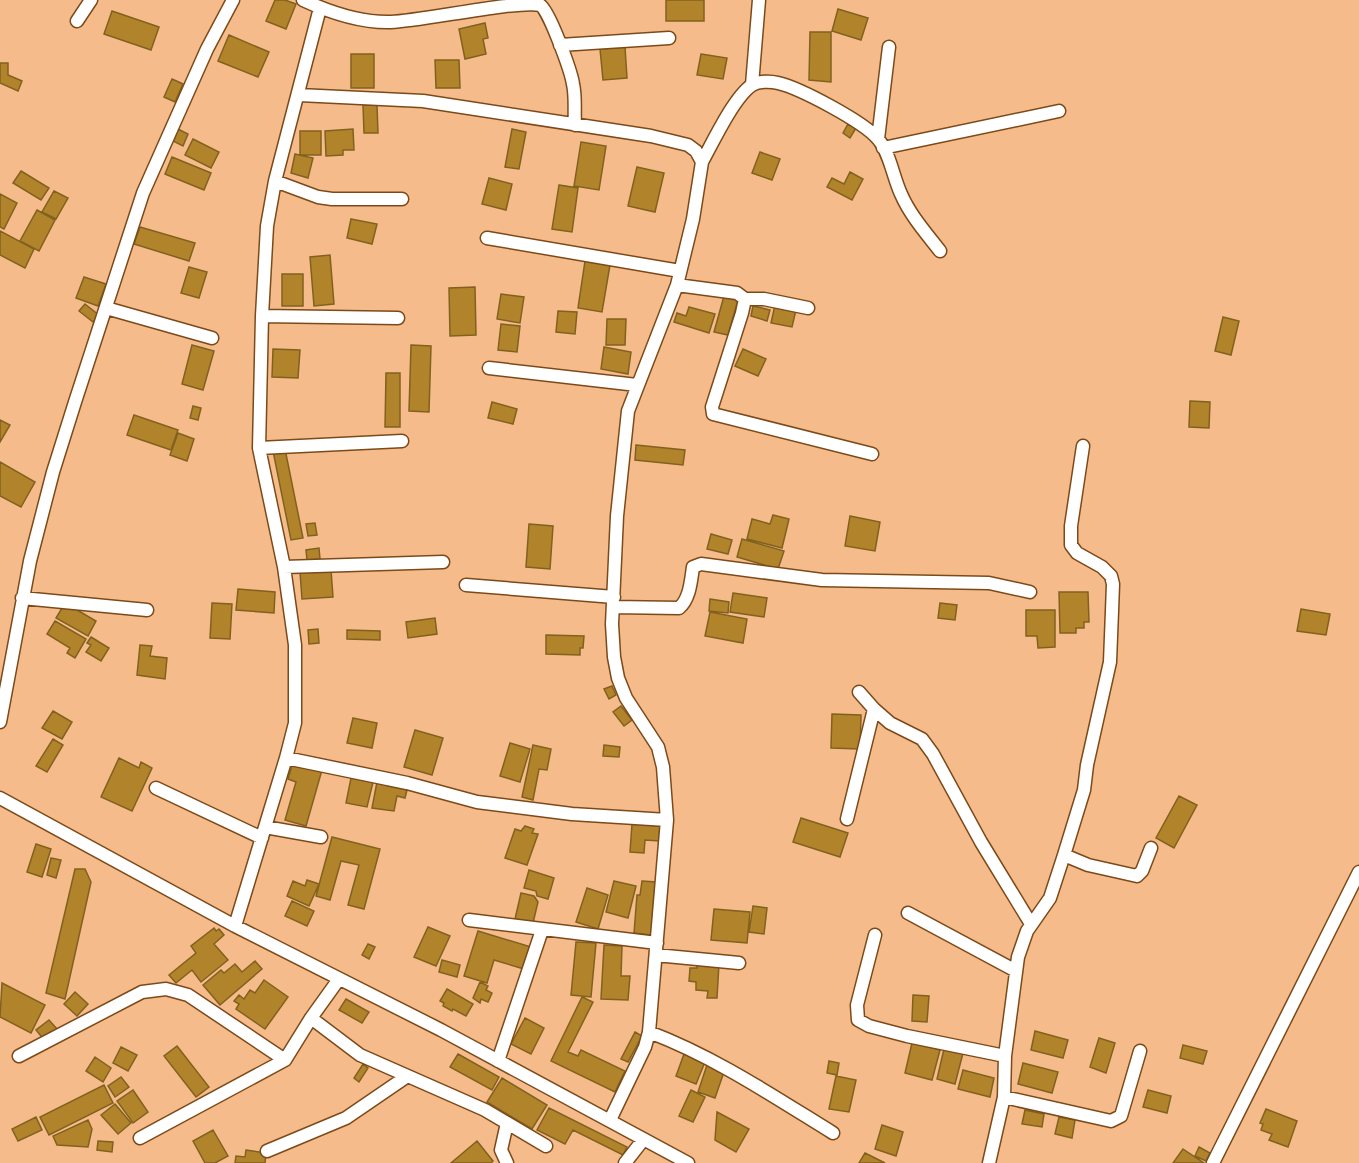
<svg xmlns="http://www.w3.org/2000/svg" width="1359" height="1163" viewBox="0 0 1359 1163" font-family="Rubik,sans-serif">
<rect width="100%" height="100%" fill="#f5bb8b"/>
<path fill="#b1842c" stroke="#82611e" stroke-width="1.5" d="M275,0H285L296,4L286,29L266,21Z
M666,0H704V21H666Z
M838,9L868,18L861,40L832,31Z
M112,11L159,27L151,50L104,34Z
M485,23L488,38L483,39L486,54L465,59L459,29Z
M810,32H831V82L809,80Z
M229,35L269,52L258,77L218,61Z
M625,47L627,78L603,80L600,49Z
M351,54H374V88H351Z
M701,54L727,58L723,79L697,75Z
M435,60H459L460,88H436Z
M0,63H8V75L22,81L18,91L0,83Z
M172,79L183,84L175,102L164,97Z
M363,105H377L378,133H364Z
M848,124L856,128L850,138L843,133Z
M178,129L188,134L183,146L173,141Z
M353,129L354,150H343V155L326,156L325,131Z
M512,129L526,132L519,169L505,167Z
M300,131H321V155H300Z
M193,139L219,152L211,168L185,155Z
M581,142L606,146L599,190L574,186Z
M760,152L780,159L772,180L752,173Z
M295,154L313,158L308,178L291,173Z
M172,157L211,173L204,190L165,174Z
M637,167L664,173L655,212L628,206Z
M21,171L49,188L41,200L13,183Z
M850,172L863,179L852,200L827,187L832,178L844,184Z
M489,178L512,184L506,210L482,204Z
M559,185L578,188L572,232L552,229Z
M54,191L68,198L56,219L42,212Z
M0,194L17,203L4,229L0,227Z
M37,210L55,220L39,251L20,241Z
M351,219L377,224L372,244L347,238Z
M140,227L195,243L189,261L134,244Z
M0,231L34,249L25,268L0,255Z
M330,255L334,304L314,306L310,257Z
M585,261L610,265L602,312L578,308Z
M189,267L207,272L199,298L181,293Z
M282,274H303V306H282Z
M84,277L106,284L98,306L76,298Z
M475,287L476,335L450,336L449,288Z
M501,294L524,297L520,323L497,319Z
M724,296L738,300L728,335L714,332Z
M85,304L99,315L93,322L79,311Z
M775,305L796,310L792,327L771,323Z
M753,306L770,310L767,321L751,316Z
M689,307L715,314L709,333L674,322L677,313L686,316Z
M558,311L577,312L575,334L556,332Z
M1223,317L1239,321L1231,355L1215,351Z
M607,319H626L625,345H606Z
M501,324L520,326L517,352L498,350Z
M192,345L214,351L203,390L182,384Z
M411,345L431,346L429,412L409,411Z
M604,347L631,352L628,374L601,369Z
M273,349L300,350L298,378L272,377Z
M743,349L766,359L758,376L735,366Z
M386,373H400V427H385Z
M1190,401L1210,402L1209,428L1189,427Z
M492,402L517,409L513,424L488,418Z
M193,406L201,408L198,420L190,418Z
M134,415L178,430L171,450L127,435Z
M0,420L10,425L0,442Z
M178,433L194,439L187,461L170,455Z
M636,445L685,450L683,465L635,460Z
M285,449L303,538L291,540L273,451Z
M0,462L35,482L21,507L0,496Z
M773,515L789,519L782,548L747,539L752,519L770,524Z
M850,516L880,522L875,551L845,546Z
M315,523L317,535L308,536L306,524Z
M529,524L553,526L550,569L526,567Z
M711,534L732,540L728,554L707,549Z
M742,539L784,551L778,569L737,557Z
M319,548L320,559L307,560L306,550Z
M331,570L333,597L302,599L300,572Z
M238,589L275,592L274,613L236,610Z
M1059,592H1088L1089,622H1084V628H1076V633H1060Z
M733,593L767,598L764,617L730,612Z
M710,599L729,602L728,613L709,611Z
M65,603L96,621L88,636L56,618Z
M212,603L232,604L230,639L210,638Z
M940,603L957,605L955,620L938,618Z
M1301,609L1330,614L1326,635L1297,631Z
M1026,610H1055V647L1038,648L1037,636H1026Z
M710,612L747,619L743,643L705,636Z
M435,618L437,634L408,638L406,622Z
M55,621L86,639L75,658L67,653L70,648L47,634Z
M318,629L319,643L309,644L308,630Z
M347,630L380,631V640L347,639Z
M546,635L584,636L583,648H580V655L546,654Z
M91,637L109,648L101,661L86,652L91,645L87,643Z
M140,645L152,646L150,656L167,658L165,679L137,675Z
M612,686L616,695L609,699L604,689Z
M621,706L632,720L624,726L613,712Z
M53,711L72,722L62,739L42,728Z
M832,714L861,715L860,749L831,748Z
M353,718L377,723L372,748L347,743Z
M415,730L443,738L432,775L404,767Z
M53,739L63,745L47,772L36,766Z
M510,743L530,749L520,782L500,776Z
M533,745L551,749L547,770L539,769L533,800L522,797Z
M604,745L620,747L619,757L603,756Z
M119,758L139,768L141,762L152,768L132,811L101,797Z
M293,762L322,770L306,826L285,820L296,782L288,779Z
M351,778L373,782L367,807L346,803Z
M377,782L387,784V786L407,790L405,798L397,796L394,811L372,808Z
M1179,796L1197,805L1174,848L1156,838Z
M801,818L848,833L840,857L793,842Z
M632,824L661,826L660,841L645,840L644,853L630,852Z
M525,826L534,829L532,833L538,834L527,865L505,858L515,829L521,831Z
M332,837L380,849L364,909L348,905L359,865L341,861L330,900L316,896Z
M36,844L51,849L42,877L27,872Z
M51,858L61,860L56,878L47,875Z
M75,869H85L91,882L65,999L46,993Z
M529,870L554,878L548,899L537,896L536,891L524,888Z
M307,880L319,884L309,906L287,896L293,881L305,886Z
M614,881L636,886L628,918L606,912Z
M642,881L656,882L651,935L634,933L637,895H640Z
M587,888L608,895L598,929L576,922Z
M521,893L534,896L538,902L533,923L515,919Z
M292,901L314,911L307,926L285,916Z
M753,906L767,908L764,934L749,932Z
M714,909L750,912L747,943L711,940Z
M428,927L450,936L436,966L414,957Z
M214,928L216,931L219,929L224,935L214,944L228,960L201,982L192,970L176,983L169,975L196,953L191,946Z
M478,931L531,947L524,969L494,960L487,983L464,976Z
M576,942L596,943L591,997L571,995Z
M368,944L375,947L369,959L362,955Z
M604,945L622,946L621,976H630L628,1000L601,999Z
M442,960L460,965L457,977L439,972Z
M255,961L262,969L220,1005L203,985L221,970L224,973L235,964L242,972Z
M697,963L719,964L717,998H707L708,991L696,990V982L689,981L690,968H697Z
M264,980L288,997L265,1029L236,1009L239,1004L234,1001L239,995L244,999L250,990L255,993Z
M480,982L488,986L486,990L492,993L488,1002L481,999L480,1003L473,998Z
M2,983L45,1005L31,1033L0,1017Z
M447,989L473,1004L466,1016L453,1009L452,1011L443,1006L444,1003L440,1001Z
M75,992L88,1004L77,1016L64,1004Z
M913,995L929,996L927,1022L912,1021Z
M582,997L593,1002L568,1052L578,1056L581,1050L625,1071L615,1092L551,1061Z
M346,999L369,1012L362,1023L339,1010Z
M525,1018L544,1028L531,1054L511,1044Z
M49,1020L57,1029L44,1040L36,1030Z
M1035,1031L1068,1040L1063,1058L1031,1050Z
M635,1032L642,1036L628,1062L621,1059Z
M1099,1038L1115,1043L1106,1073L1090,1067Z
M912,1043L940,1050L932,1080L905,1073Z
M1183,1045L1207,1051L1203,1064L1180,1058Z
M177,1046L209,1087L196,1097L164,1056Z
M121,1047L137,1055L128,1071L113,1063Z
M944,1049L963,1053L955,1084L937,1079Z
M458,1054L499,1077L492,1090L450,1067Z
M684,1054L705,1062L696,1084L676,1076Z
M95,1057L111,1068L103,1082L86,1071Z
M829,1061L839,1063L837,1075L827,1073Z
M708,1062L725,1069L715,1098L698,1092Z
M1023,1063L1058,1072L1052,1093L1018,1084Z
M363,1064L368,1068L359,1082L354,1078Z
M963,1070L994,1078L990,1097L958,1089Z
M836,1076L856,1080L849,1112L829,1109Z
M121,1077L129,1087L115,1097L108,1086Z
M502,1078L547,1105L532,1129L487,1102Z
M104,1085L113,1103L49,1135L40,1117Z
M133,1090L148,1112L133,1123L117,1101Z
M691,1090L705,1097L693,1122L679,1116Z
M1148,1090L1171,1096L1167,1113L1143,1107Z
M115,1104L131,1123L118,1134L101,1115Z
M549,1108L627,1147L623,1155L573,1130L565,1144L537,1130Z
M1266,1109L1297,1121L1288,1147L1269,1140L1272,1134L1261,1130L1263,1124L1260,1123Z
M1025,1110L1044,1114L1042,1127L1022,1124Z
M717,1112L749,1129L736,1152L715,1140Z
M36,1117L42,1130L18,1141L12,1129Z
M1059,1117L1075,1120L1072,1138L1055,1134Z
M88,1120L92,1129L88,1147L57,1145L53,1136Z
M882,1125L903,1132L896,1156L875,1149Z
M213,1130L228,1156L215,1163H205L193,1141Z
M98,1141L113,1142L112,1152L97,1150Z
M477,1141L493,1161L491,1163H451Z
M1199,1147L1210,1153L1206,1161L1195,1156Z
M1183,1149L1204,1163H1173Z
M246,1150L266,1153L265,1163H235L236,1156L245,1157Z
M865,1153L885,1163H859Z"/>
<g fill="none" stroke-linecap="round" stroke-linejoin="round">
<g stroke="#7c4a18" stroke-width="15">
<path id="minor" d="M303,0C329,12 361,23 391,22C421,21 518,0 540,5C549,10 571,71 573,84C576,97 574,112 575,125
M77,21L91,0
M560,45L669,38
M752,85L759,0
M299,95L423,101L651,136L688,145L696,151L702,162L693,219L677,285L628,411L617,516L612,624L614,657L618,678L626,698L658,747L663,767L667,820L649,1032L645,1047L610,1120
M878,139L889,47
M883,148L1059,111
M702,162C713,142 734,97 752,85C759,81 770,81 778,83C800,88 864,122 878,139C890,153 893,177 901,194C910,215 926,233 940,251
M275,181L318,197L332,199H402
M487,238L680,271
M677,285L737,293L745,299L742,313L712,407L713,414L872,454
M745,299H764L808,308
M106,308L212,338
M262,316L398,318
M489,368L637,385
M259,448L402,441
M284,567L443,562
M466,585L614,597
M22,598L147,610
M613,607L679,608C690,599 691,580 693,567L701,564L822,580L989,583L1030,592
M859,692L874,709L890,723L922,739L933,754L981,842L1031,924
M0,722L30,561L53,472L75,402L143,193L207,49L233,0
M286,758L407,783L477,802L572,814L667,820
M156,788L262,838
M0,798L235,926L441,1030L688,1163
M847,819L874,709
M265,827L321,837
M1064,855L1084,790L1087,765L1110,662L1112,611L1113,584L1111,576L1102,567L1077,553L1071,545V526L1083,446
M908,913L1016,971
M469,920L657,943
M235,926L286,758L295,723V645L284,567L259,448L262,316L267,226L275,181L320,8
M875,935L857,1005L858,1020L869,1026L907,1036L1005,1056
M656,955L739,963
M311,1018L360,1055L485,1110L546,1146
M649,1032C715,1057 773,1096 833,1133
M19,1056L142,992L166,989L188,995L285,1060
M498,1061L542,930
M1004,1097L1111,1121L1121,1116L1140,1051
M507,1123L501,1150L507,1163
M140,1138L285,1060L311,1018L339,979
M267,1151L346,1118L406,1077
M625,1163L643,1140
M989,1163L1004,1097L1005,1056L1018,957L1027,931L1050,898L1064,855L1088,865L1137,876L1142,871L1151,848
M1213,1163L1359,872"/>
</g>
<use href="#minor" stroke="#fff" stroke-width="12"/>
</g>
</svg>
